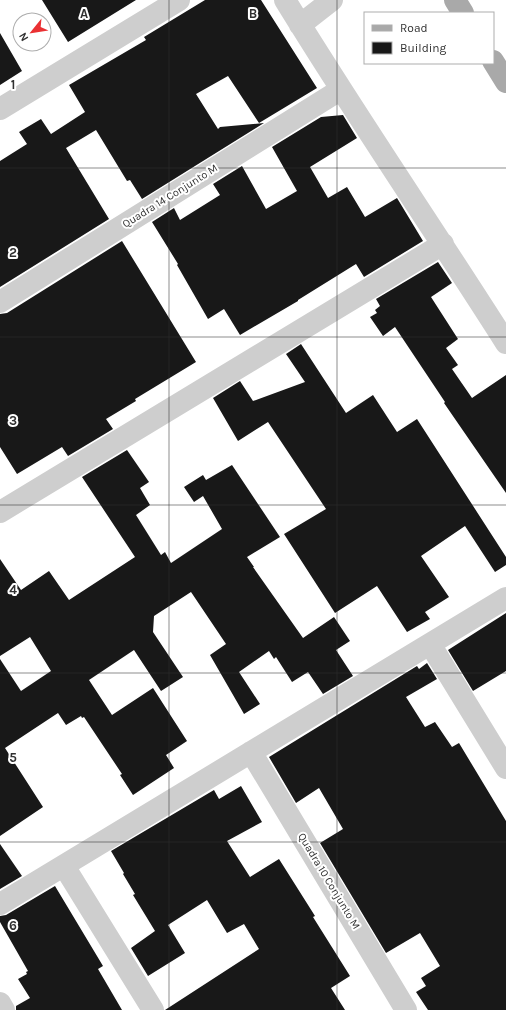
<svg xmlns="http://www.w3.org/2000/svg" width="506" height="1010" viewBox="0 0 506 1010" font-family="Karla,sans-serif">
<rect width="100%" height="100%" fill="#fff"/>
<path fill="#181818" d="M42,0H136L68,42Z
M205,0H261L317,88L259,123L228,76L196,94L218,129L220,127L264,123L142,199L130,180L127,181L96,130L66,148L109,219L0,287V161L27,144L19,132L41,119L51,134L85,112L69,85L146,40L144,37Z
M0,33L22,71L0,85Z
M343,115L357,138L310,167L328,198L347,187L365,217L397,198L423,241L364,277L356,264L298,300V301L240,335L224,309L208,319L177,265L178,264L152,222L174,208L180,220L220,195L213,184L242,166L266,209L297,191L272,147L321,117Z
M122,241L196,362L135,399L136,401L106,419L113,429L68,456L62,447L17,474L0,447V314L7,313Z
M438,262L452,283L431,297L458,339L446,348L458,365L452,369L472,398L506,375V493L444,403L445,402L395,327L383,336L370,317L377,313L375,310L380,306L376,299Z
M301,344L346,413L373,395L397,432L417,419L506,557V565L495,572L465,526L421,556L449,597L425,612L430,619L407,632L377,586L335,613L284,534L326,509L268,422L238,441L213,398L240,381L253,401L305,382L286,354Z
M127,450L149,482L140,488L150,505L136,515L161,555L165,552L171,563L222,529L203,496L194,502L184,487L203,475L206,480L232,465L280,537L247,557L254,567H253L303,638L334,617L350,641L336,650L353,676L323,694L308,672L292,682L276,657L274,659L269,651L239,672L260,704L244,714L210,655L226,644L191,592L154,616L153,632L183,677L161,691L134,650L89,680L112,715L153,688L187,741L166,755L174,768L133,795L120,775L122,774L84,717L82,718L81,716L66,725L58,713L5,748L43,807L0,836V659L21,691L51,671L30,637L0,656V559L21,590L49,571L69,600L135,557L82,477Z
M506,613V671L473,691L448,650Z
M427,663L437,679L406,697L425,727L435,722L452,747L459,743L506,821V1010H428L416,992L426,986L421,978L440,966L420,933L386,953L320,843L343,829L319,788L296,803L269,757L417,666L419,669Z
M241,786L262,822L227,841L250,877L279,859L315,916L313,917L350,976L331,988L345,1010H165L259,949L244,924L227,933L207,900L168,925L185,953L148,976L131,948L155,931L133,895L135,894L123,874L124,873L111,851L214,790L219,799Z
M0,844L22,876L0,889Z
M55,886L103,966L98,969L122,1010H16V1006L30,998L18,979L27,974L26,972L28,971L0,922V916L6,915Z"/>
<g fill="none" stroke-linecap="round" stroke-linejoin="round">
<path stroke="#cecece" stroke-width="22" d="M285,0C356,116 433,228 506,343
M300,25L332,0
M0,109L179,0
M0,302L340,90
M0,512L443,244
M430,644L506,768
M251,752L406,1010
M64,866L153,1010
M0,904L506,598
M0,1003L4,1010"/>
<path stroke="#a9a9a9" stroke-width="22" d="M455,0L463,13
M493,61L506,82"/>
</g>
<path fill="none" stroke="#313131" stroke-width="1" stroke-opacity="0.55" d="M169,0V1010M337,0V1010M0,168H506M0,337H506M0,505H506M0,673H506M0,842H506"/>
<g text-anchor="middle" dominant-baseline="central" stroke-width="4" stroke-linejoin="round" paint-order="stroke">
<g font-size="11" fill="#313131" stroke="#fff">
<text transform="translate(170 196) rotate(-32)">Quadra 14 Conjunto M</text>
<text transform="translate(329 881) rotate(59)">Quadra 10 Conjunto M</text>
</g>
</g>
<g font-size="13" text-anchor="middle" font-weight="bold" fill="#313131" stroke="#fff" stroke-width="4" stroke-linejoin="round" paint-order="stroke">
<text x="84" y="18">A</text>
<text x="253" y="18">B</text>
<text x="13" y="89">1</text>
<text x="13" y="257">2</text>
<text x="13" y="425">3</text>
<text x="13" y="594">4</text>
<text x="13" y="762">5</text>
<text x="13" y="930">6</text>
</g>
<rect x="364" y="12" width="130" height="52" fill="#ffffff" stroke="#adadad"/>
<rect x="372" y="25" width="20" height="6" fill="#a9a9a9" stroke="#adadad"/>
<text x="400" y="32" font-size="12" fill="#313131">Road</text>
<rect x="372" y="42" width="20" height="12" fill="#181818" stroke="#adadad"/>
<text x="400" y="52" font-size="12" fill="#313131">Building</text>
<g transform="translate(32 32) rotate(240)"><circle r="19" fill="#ffffff" stroke="#adadad"/>
<path d="M0-3L7 15L0 10L-7 15Z" fill="#ea3133"/>
<text y="-6" font-size="11" font-weight="bold" text-anchor="middle" fill="#313131">N</text>
</g>
</svg>
